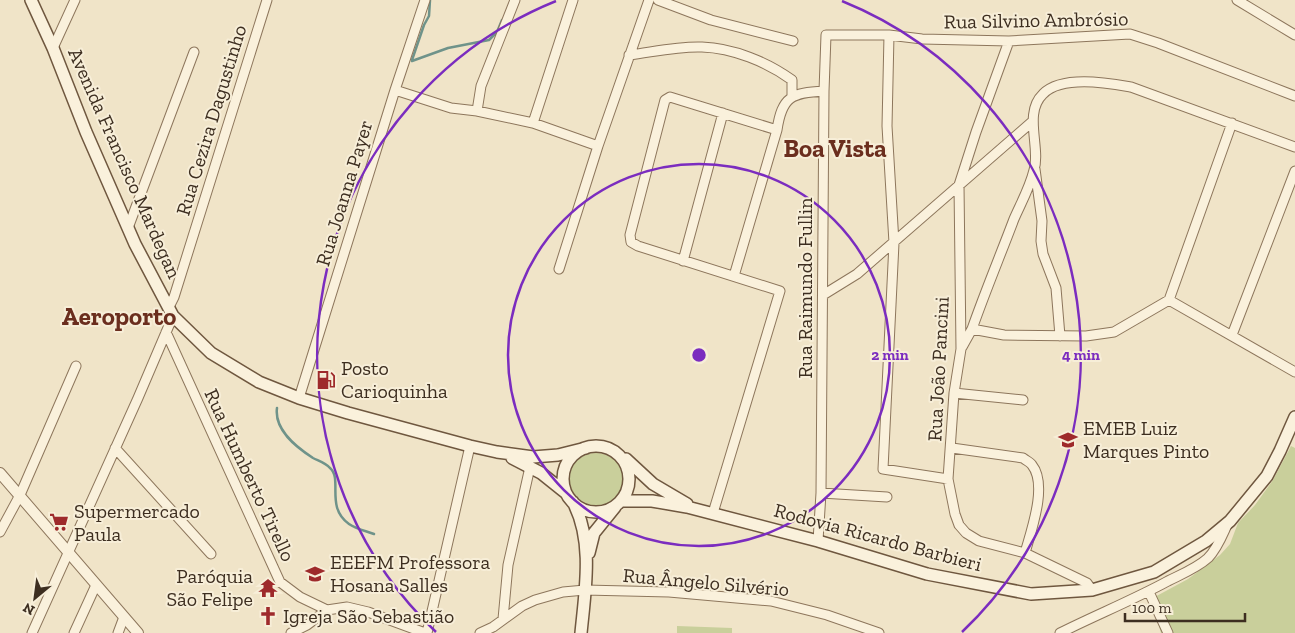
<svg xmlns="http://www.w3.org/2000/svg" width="1295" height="633" viewBox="0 0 1295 633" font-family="'Zilla Slab',serif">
<rect width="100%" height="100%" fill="#f0e4c8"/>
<path fill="#c9cf9b" d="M1291,446L1295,448V633H1161L1151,599L1188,579L1220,555L1230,544L1238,523L1255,505L1273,480Z
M568 481a28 28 0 1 1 56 0a28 28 0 1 1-56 0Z
M677,626L732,628V633H677Z"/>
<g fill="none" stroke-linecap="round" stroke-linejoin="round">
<path stroke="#6f938a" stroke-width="2.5" d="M412,60L424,25L429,16L430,0
M412,61L448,48L489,40L497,32L502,20
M277,408C274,430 296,447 313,458C319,461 326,463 330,468C343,479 325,507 349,524C356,529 366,531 374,534"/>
<g stroke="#8d765c" stroke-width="11">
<path id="minor" d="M658,0L711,20L793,41
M1237,0L1295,35
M889,35L887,126L894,243L883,469L948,479
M1009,41L976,132L959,185L961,349L954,393L948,479L955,514L959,525L966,533L979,541L1025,553L1087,583L1092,590
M53,48L75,0
M629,55C653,52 678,46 702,47C733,48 767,62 792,80V97
M395,90L451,108L477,111L533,123L598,146
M477,111L481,86L515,0
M533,123L573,0
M1035,169L1042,221L1041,241L1043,254L1056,288L1060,336
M128,228L194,52
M683,261L723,113
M559,269L598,146L649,0
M734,276L777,130C782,96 792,93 824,91
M823,295L857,274L1033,121
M1169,300L1232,123
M1169,300L1295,372
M169,307L174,297L267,0
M972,329L1004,335L1086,336L1114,332L1169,300
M166,332L280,582L300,597L327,610
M1232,335L1295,171
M962,347L972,329C985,292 1000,256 1014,219C1021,203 1030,187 1034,170C1041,148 1023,113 1043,94C1062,75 1107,83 1131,87L1295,147
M954,393L1023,400
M299,398L395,90L425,0
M115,448L211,554
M952,448L1023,458C1025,460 1030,462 1032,465C1048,485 1031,531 1025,553
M821,493L887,497
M713,513L780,291L638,246L631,242L630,235L665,100L670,97L777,130
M0,532L20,495L76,366
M818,541L821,493L824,91L826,35H889L922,39L1009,41L1130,34L1158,43L1295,96
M1149,592L1168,633
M503,619L508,565L530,467
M32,633L138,398L173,316
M74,633L96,585
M118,633L124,617
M291,633L307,625L327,610L347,607L368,612L425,633
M427,633L470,446
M480,633L493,627L522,606L535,600L563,592L585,590L669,592L771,601L827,615L879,633
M1060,633C1096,615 1133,600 1168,581C1182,574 1197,568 1208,558C1217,549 1222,536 1227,525"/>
</g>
<g stroke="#8d765c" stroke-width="12">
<path id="tertiary" d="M0,473L138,633"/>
</g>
<g stroke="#6f573f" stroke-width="14">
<path id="secondary" d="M31,0L53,48L86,132L135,244L173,316L211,353L259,382L299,398L348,413L470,446L497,452L533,457L558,455L586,448
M563 479a33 33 0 1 1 66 0a33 33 0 1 1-66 0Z
M512,458L541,473L566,493
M626,459L653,484L687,504
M621,501H652L687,507L818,541L927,574L1031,594L1092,590L1154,572L1206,541L1230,521L1267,476L1280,451L1295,417
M573,502C594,541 585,591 581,633
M589,553L594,533L615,507"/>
</g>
<use href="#minor" stroke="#faf1dc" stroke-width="9"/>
<use href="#tertiary" stroke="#faf1dc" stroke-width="10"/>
<use href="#secondary" stroke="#faf1dc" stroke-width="11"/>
</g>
<g fill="none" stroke="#7b2cbf" stroke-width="2.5">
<circle cx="699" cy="355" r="191"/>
<path d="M436 632A382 382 0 0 1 556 1M842 1A382 382 0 0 1 962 632"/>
</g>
<defs>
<g id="fuel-bare" transform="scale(1.5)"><path d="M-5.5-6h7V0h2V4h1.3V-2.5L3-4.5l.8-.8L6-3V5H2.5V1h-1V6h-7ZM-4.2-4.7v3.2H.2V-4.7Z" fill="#9e2a2b" stroke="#f7eed8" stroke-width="2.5" paint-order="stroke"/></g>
<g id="school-bare" transform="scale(1.5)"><path d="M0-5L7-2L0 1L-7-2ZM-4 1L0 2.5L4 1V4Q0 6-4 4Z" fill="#9e2a2b" stroke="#f7eed8" stroke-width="2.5" paint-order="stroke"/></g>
<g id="supermarket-bare" transform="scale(1.5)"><path d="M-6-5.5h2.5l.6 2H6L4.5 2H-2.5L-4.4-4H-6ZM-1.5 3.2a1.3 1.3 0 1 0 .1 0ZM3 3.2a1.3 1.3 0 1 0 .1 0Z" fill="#9e2a2b" stroke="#f7eed8" stroke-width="2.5" paint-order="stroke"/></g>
<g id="temple-bare" transform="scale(1.5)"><path d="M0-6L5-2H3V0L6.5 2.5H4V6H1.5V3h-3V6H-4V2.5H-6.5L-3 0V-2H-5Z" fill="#9e2a2b" stroke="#f7eed8" stroke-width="2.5" paint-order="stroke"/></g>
<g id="church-bare" transform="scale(1.5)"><path d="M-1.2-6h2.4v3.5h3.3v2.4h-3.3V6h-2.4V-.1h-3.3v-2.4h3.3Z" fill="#9e2a2b" stroke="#f7eed8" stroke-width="2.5" paint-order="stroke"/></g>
</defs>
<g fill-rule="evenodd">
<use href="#fuel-bare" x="326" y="380"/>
<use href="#school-bare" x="1068" y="440"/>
<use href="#supermarket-bare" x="59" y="522"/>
<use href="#school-bare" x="315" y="574"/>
<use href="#temple-bare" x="268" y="588"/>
<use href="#church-bare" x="268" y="616"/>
</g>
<g text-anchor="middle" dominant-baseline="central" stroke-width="4" stroke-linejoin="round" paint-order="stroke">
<g font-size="20" fill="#3d2e20" stroke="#f7eed8">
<text transform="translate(1036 20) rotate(-1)">Rua Silvino Ambrósio</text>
<text transform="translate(211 120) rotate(-73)">Rua Cezira Dagustinho</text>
<text transform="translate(125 163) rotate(66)">Avenida Francisco Mardegan</text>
<text transform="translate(344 193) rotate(-73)">Rua Joanna Payer</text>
<text transform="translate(805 288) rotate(-90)">Rua Raimundo Fullin</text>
<text transform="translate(938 369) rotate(-87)">Rua João Pancini</text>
<text transform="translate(250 475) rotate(65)">Rua Humberto Tirello</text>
<text transform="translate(878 537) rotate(15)">Rodovia Ricardo Barbieri</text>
<text transform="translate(706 582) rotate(5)">Rua Ângelo Silvério</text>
</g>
<g font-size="20" fill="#3d2e20" stroke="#f7eed8" text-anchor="start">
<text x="341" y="368">Posto<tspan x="341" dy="23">Carioquinha</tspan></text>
<text x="1083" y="428">EMEB Luiz<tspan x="1083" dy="23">Marques Pinto</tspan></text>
<text x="74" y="511">Supermercado<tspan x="74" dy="23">Paula</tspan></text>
<text x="330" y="562">EEEFM Professora<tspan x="330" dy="23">Hosana Salles</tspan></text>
<text x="253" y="576" text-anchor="end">Paróquia<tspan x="253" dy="23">São Felipe</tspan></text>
<text x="283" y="616">Igreja São Sebastião</text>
</g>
<g font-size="25" font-weight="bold" fill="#6b2e1e" stroke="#f7eed8">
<text x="835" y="148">Boa Vista</text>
<text x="119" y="316">Aeroporto</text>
</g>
</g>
<circle cx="699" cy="355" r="8" fill="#7b2cbf" stroke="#f7eed8" stroke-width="2.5"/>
<g font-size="15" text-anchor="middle" font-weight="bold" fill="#7b2cbf" stroke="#f7eed8" stroke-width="4" stroke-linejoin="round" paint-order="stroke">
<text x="890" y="360">2 min</text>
<text x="1081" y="360">4 min</text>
</g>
<g transform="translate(35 598) rotate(209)" stroke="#f7eed8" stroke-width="4" paint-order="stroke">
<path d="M0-4L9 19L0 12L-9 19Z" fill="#3d2e20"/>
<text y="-8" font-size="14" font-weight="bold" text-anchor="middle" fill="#3d2e20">N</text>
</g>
<path d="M1125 613v8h120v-8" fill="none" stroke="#3d2e20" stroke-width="2.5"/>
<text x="1132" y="613" font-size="15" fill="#3d2e20" stroke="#f7eed8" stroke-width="4" paint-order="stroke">100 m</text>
</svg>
